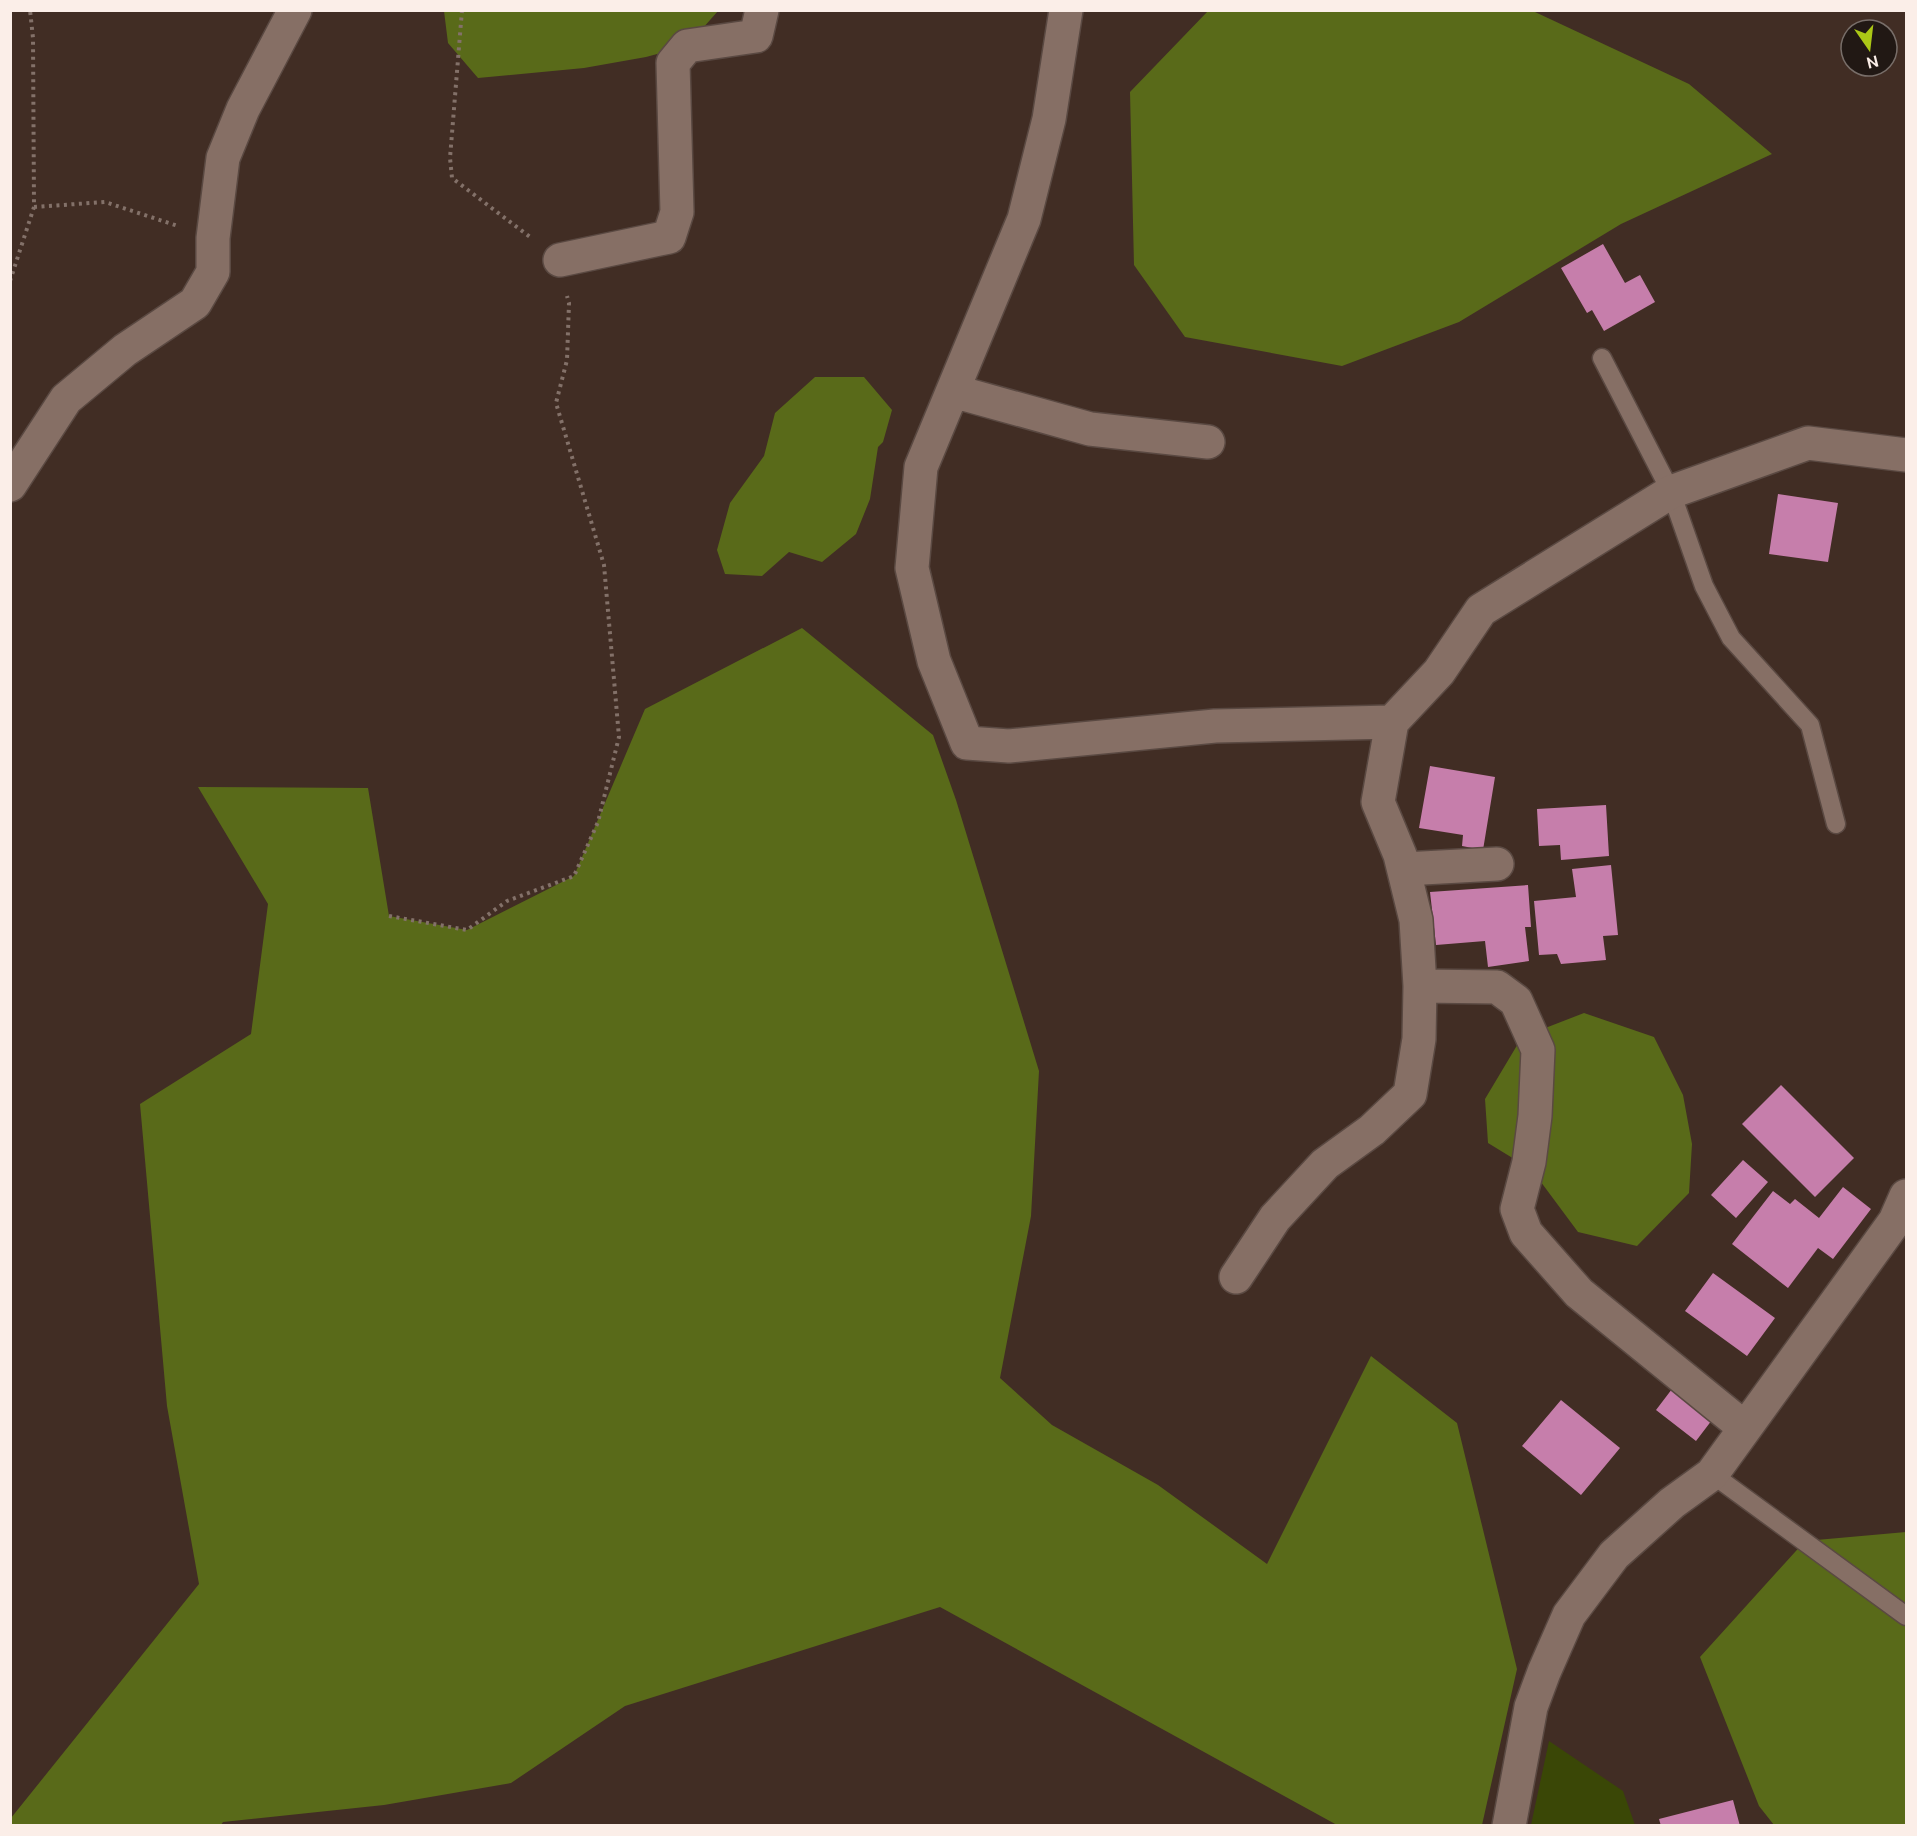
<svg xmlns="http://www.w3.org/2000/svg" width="1917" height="1836" viewBox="0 0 1917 1836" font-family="Ubuntu,sans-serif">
<rect width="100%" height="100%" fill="#412d24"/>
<path fill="#3a4706" d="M1549,1741L1623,1791L1635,1825H1531Z"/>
<path fill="#596a19" d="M444,11H718L687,46L646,57L584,68L478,78L448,43Z
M1519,11L1535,12L1689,84L1772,154L1621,224L1459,322L1342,366L1185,337L1134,265L1130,92L1208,11Z
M815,377H864L892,410L883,442L878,447L870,499L856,534L822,562L789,552L762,576L725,574L717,550L730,503L764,456L775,413Z
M802,628L933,735L956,800L1039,1071L1031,1216L1000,1378L1052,1425L1158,1485L1267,1564L1371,1356L1457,1423L1517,1669L1482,1825H1337L940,1607L625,1706L511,1783L384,1805L223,1822L221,1825H13L11,1823V1818L199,1584L167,1406L140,1104L251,1034L268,904L198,787L368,788L389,916L467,930L574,876L645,709Z
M1584,1013L1654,1037L1683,1095L1692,1144L1689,1193L1637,1246L1578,1232L1532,1170L1488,1143L1485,1099L1522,1037Z
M1906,1532V1825H1774L1759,1806L1700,1657L1805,1541Z"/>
<path fill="#c67eab" d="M1603,244L1625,283L1640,275L1655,302L1604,331L1592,310L1587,313L1561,268Z
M1778,494L1838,503L1828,562L1769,554Z
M1430,766L1495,777L1483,850L1462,846L1463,835L1419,828Z
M1606,805L1609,856L1561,860L1560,845L1539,846L1537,809Z
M1611,865L1618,935L1603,936L1606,960L1561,964L1557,954L1539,955L1534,901L1576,897L1572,869Z
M1528,885L1531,927H1525L1529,961L1488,967L1485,941L1436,945L1430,892Z
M1781,1085L1854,1158L1815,1197L1742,1124Z
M1743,1160L1768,1182L1736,1218L1711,1195Z
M1843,1187L1871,1209L1833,1259L1818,1248L1788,1288L1732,1244L1773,1191L1790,1204L1795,1199L1819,1218Z
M1713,1273L1775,1318L1747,1356L1685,1311Z
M1672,1389L1712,1420L1696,1441L1656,1410Z
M1561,1400L1620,1448L1581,1495L1522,1446Z
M1733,1800L1740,1826H1661L1659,1819Z"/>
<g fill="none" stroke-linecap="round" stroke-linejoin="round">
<g stroke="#5a4942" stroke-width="21">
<path id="service" d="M1602,358L1671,492L1704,586L1731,638L1810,725L1836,824
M1712,1474L1906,1616"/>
</g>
<g stroke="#5a4942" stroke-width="36">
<path id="minor" d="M1066,10L1049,119L1024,219L921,467L912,568L934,661L967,743L1009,746L1215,726L1392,722L1439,672L1481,610L1671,492L1808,443L1906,455
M560,260L669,237L677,212L673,63L687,46L756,36L762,10
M953,391L1090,429L1208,442
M10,485L66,399L125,350L195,303L213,272V238L223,158L243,109L295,10
M1392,722L1378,802L1400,855L1416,920L1420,986
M1404,869L1497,864
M1236,1277L1275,1218L1325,1164L1372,1130L1410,1094L1419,1039L1420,986L1497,987L1516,1001L1538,1050L1535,1116L1529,1162L1517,1209L1526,1233L1579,1293L1745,1428
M1509,1826L1531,1707L1544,1672L1569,1615L1614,1555L1672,1503L1712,1474L1895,1221L1906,1196"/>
</g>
<path stroke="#837169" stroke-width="4" stroke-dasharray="3 4.5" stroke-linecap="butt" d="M462,10L450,158L452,178L530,237
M34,207L105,202L178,226
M10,281L34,207L33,38L30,10
M389,916L467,930L507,901L574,876L598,822L619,737L604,565L556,403L567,360L569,303L567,296"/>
<use href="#service" stroke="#866f65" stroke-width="18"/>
<use href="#minor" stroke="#866f65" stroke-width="33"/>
</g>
<rect width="1917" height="1836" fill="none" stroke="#fbeee8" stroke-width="24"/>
<g transform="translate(1869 48) rotate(166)"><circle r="28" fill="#211814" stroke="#786e69" stroke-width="1.5"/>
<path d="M0-4.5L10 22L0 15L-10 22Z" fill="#abc716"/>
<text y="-9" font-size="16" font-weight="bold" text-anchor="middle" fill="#fbeee8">N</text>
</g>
</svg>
